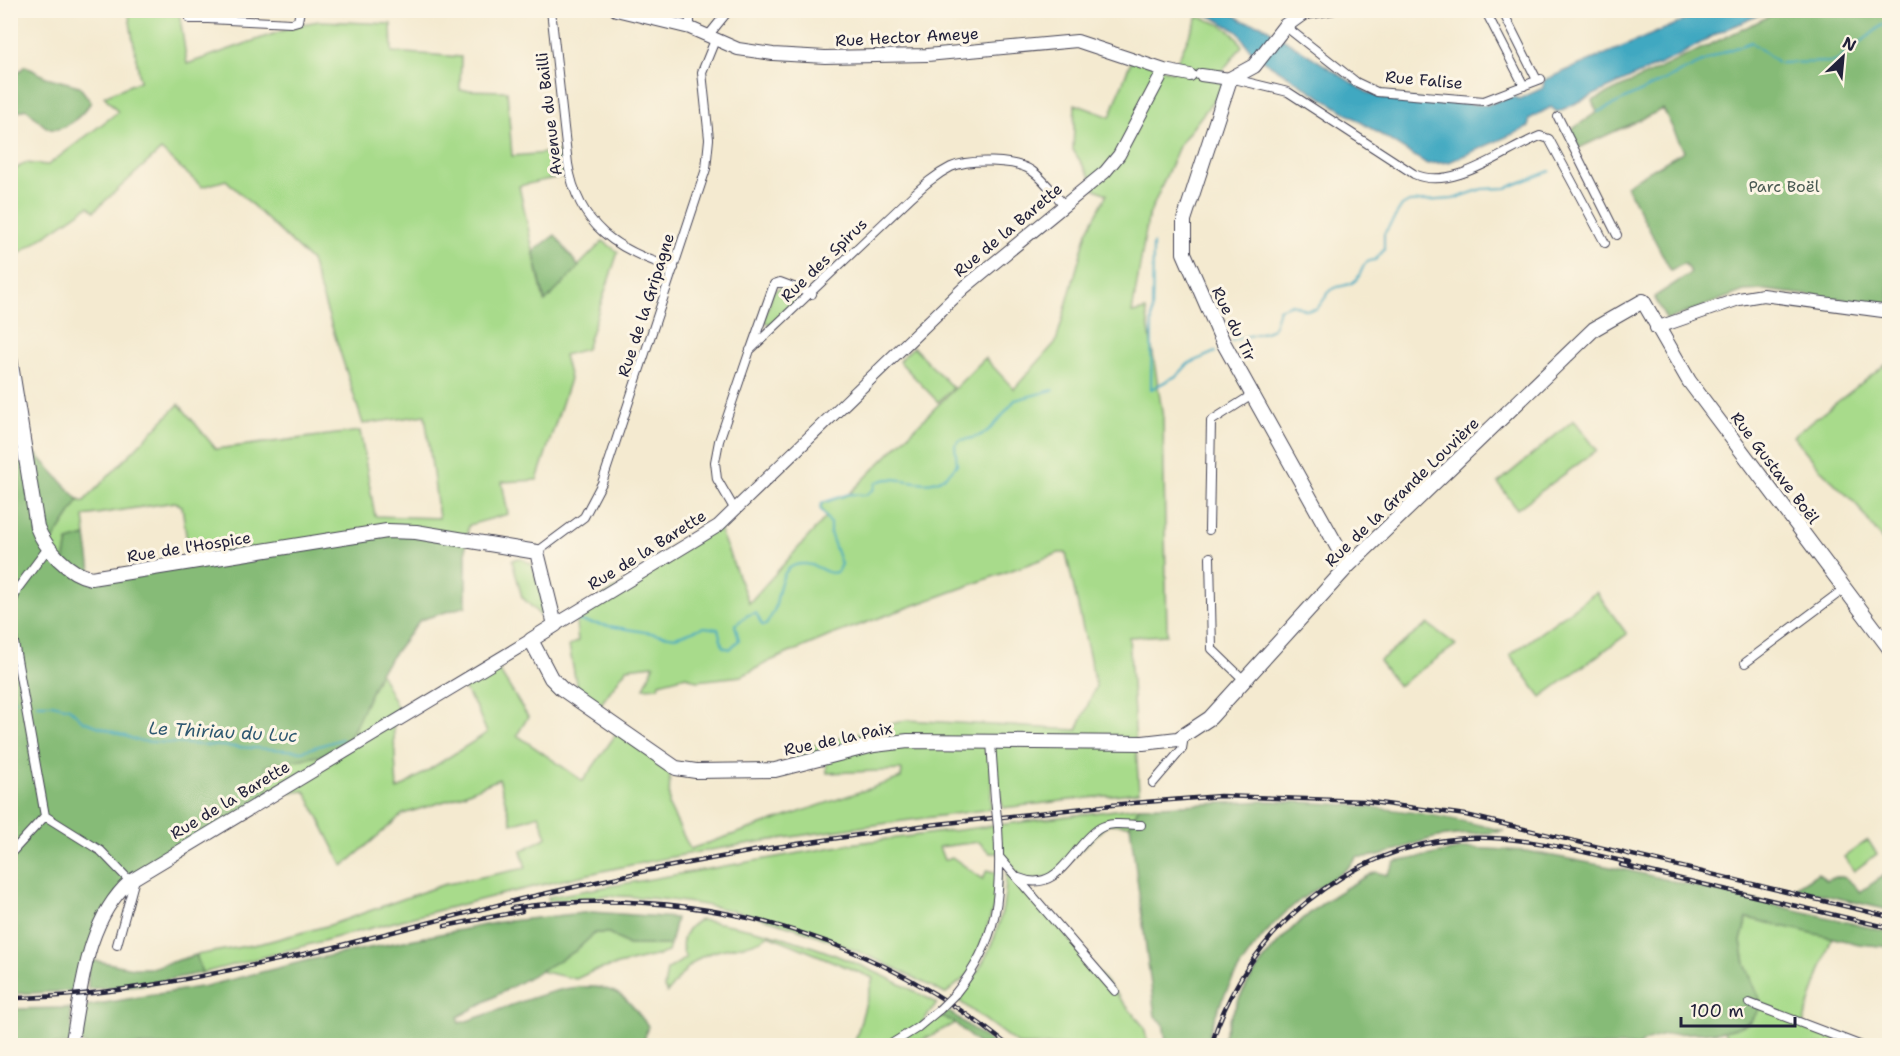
<svg xmlns="http://www.w3.org/2000/svg" width="1900" height="1056" viewBox="0 0 1900 1056" font-family="'Shantell Sans',sans-serif">
<rect width="100%" height="100%" fill="#fcf5e5"/>
<filter id="ink" filterUnits="userSpaceOnUse"><feTurbulence type="fractalNoise" baseFrequency=".0167" numOctaves="2"/><feDisplacementMap in="SourceGraphic" scale="12" xChannelSelector="R" yChannelSelector="G"/><feConvolveMatrix kernelMatrix="1 2 1 2 8 2 1 2 1" color-interpolation-filters="sRGB"/></filter>
<filter id="wash" filterUnits="userSpaceOnUse"><feTurbulence type="fractalNoise" baseFrequency=".008" numOctaves="4" result="noise"/><feDisplacementMap in="SourceGraphic" scale="24" xChannelSelector="R" yChannelSelector="G"/><feGaussianBlur stdDeviation="1.35" result="paint"/><feColorMatrix in="noise" values="0 0 0 0 0 0 0 0 0 0 0 0 0 0 0 0 0 1.4 0 .05"/><feComposite in="paint" operator="in"/></filter>
<g filter="url(#wash)">
<rect width="100%" height="100%" fill="#f4ead0"/>
<path fill="#a8db8b" stroke="#657e63" stroke-width="1.5" d="M128,10L179,11L187,64L302,24L319,21L391,24L392,52L461,57L460,90L507,91L512,156L559,152L563,176L519,186L544,301L603,241L618,252L586,349L564,355L570,379L537,480L502,482L508,514L469,525L466,540L190,564L182,506L175,502L84,516L86,536L68,541L64,562L48,548L79,500L83,502L179,404L216,449L360,431L375,516L439,518L425,415L363,424L311,261L226,180L202,187L161,150L94,211L89,206L11,259V172L25,163L48,165L118,112L104,96L140,81Z
M1198,17C1218,22 1232,28 1242,46L1220,74L1230,79L1180,144L1148,218L1132,313L1146,310L1163,418L1167,635L1129,637L1139,792L1003,808L992,760L991,809C874,825 757,840 641,863C493,893 348,935 202,973L196,955L263,943L330,925L442,885L526,868L521,851L547,837L539,815L512,824L499,779L452,799L403,814L343,866L305,791L269,795L264,766L328,754L347,744L380,672L398,709L423,704L393,721L397,790L487,733L477,709L460,682L494,662L528,717L517,735L583,781L619,730L670,765L669,806L690,849L901,778L902,770L827,773L826,757L792,765L793,751L906,720L1077,730L1096,686L1066,553H1059L832,635L770,661L742,676L697,681L686,676L659,683L658,687L644,688L654,665L627,668L598,708L574,692L577,688L569,646L578,641L575,613L718,526L749,603L826,517L820,508L822,503L849,494L985,358L1014,389L1056,342L1087,232L1107,194L1093,188V181L1073,150L1075,104L1110,117L1132,58L1172,72Z
M782,287L795,291L798,299L771,325L764,321L773,291Z
M913,347L953,388L938,402L899,361Z
M1889,362V549L1856,504L1822,471L1793,436Z
M1574,420L1597,450L1517,509L1498,483Z
M519,558L532,564L548,617L544,619L522,597L512,560Z
M1596,592L1627,634L1541,697L1510,655Z
M1428,624L1456,645L1398,686L1379,661Z
M1139,807L1130,825L1108,824L1052,877L1023,880L1000,853H990L979,842L939,847L944,860L952,857L983,879L987,870L1001,874L1000,888L973,971L945,994C841,937 729,897 608,896C589,896 569,900 549,901L548,897L857,843Z
M1868,840L1877,854L1854,871L1844,857Z
M1006,872L1029,891L1140,1022L1144,1027L1148,1045H1019L958,1000C987,963 1007,920 1006,872Z
M1747,917L1832,936L1802,1027L1851,1045H1734L1723,1031L1749,1023L1762,1005L1745,964L1741,941Z
M700,920C789,932 859,961 937,1003L919,1027L942,1016L955,1023L913,1045H854L873,978L769,935C751,949 724,945 703,956C689,963 677,981 667,993L664,988L667,970L686,958C677,943 686,926 700,920Z
M595,933H609L628,945H670L668,952L659,955L593,971L576,979L539,971L574,952Z"/>
<path fill="#86bb77" stroke="#546e59" stroke-width="1.5" d="M1780,11H1889V305L1765,290L1744,291L1667,320L1654,297L1691,273L1684,263L1671,271L1626,185L1684,151L1663,109L1579,148L1571,130L1597,112L1592,101Z
M25,66L46,77L79,86L91,102C84,113 63,135 48,128C40,124 33,114 26,109L11,114V79Z
M555,235L579,267L545,302L534,254L536,249Z
M10,358L24,441L79,500L48,548L64,562L68,541L86,536L92,578L387,531L466,540V606L420,620L380,672L347,744L328,754L265,766L269,795L120,890L87,959L133,968H151L196,955L202,973L140,985L88,989L87,962L75,991L11,994Z
M1268,801C1348,803 1426,810 1504,831C1481,835 1457,833 1434,838C1409,844 1382,859 1357,857C1344,876 1318,886 1299,901C1254,937 1220,990 1206,1045L1167,1046L1163,1023L1155,1016L1130,825L1139,807Z
M1467,848L1527,851L1626,870L1889,932V947L1859,944L1747,918L1741,941L1745,964L1762,1005C1758,1011 1753,1020 1747,1023C1714,1042 1669,1023 1638,1046H1221C1243,965 1302,908 1375,872L1387,875L1395,862Z
M1889,872V910L1795,888L1818,873L1826,881C1843,871 1850,880 1860,892Z
M592,912L676,918L670,945H628L609,933H595L574,952L458,1017L459,1023C502,1013 569,974 612,991C628,997 638,1013 648,1026L643,1045L87,1046L73,1038L71,1045L11,1046V1009L70,1008L73,1037L86,1006L206,986L309,960L500,922Z
M948,1011L991,1042L994,1045H979L955,1023L942,1016Z"/>
<path fill="#41a8c1" stroke="#32657e" stroke-width="1.5" d="M1192,11H1228L1243,21L1262,25L1368,93L1384,98L1487,105L1511,96L1519,99L1543,88L1544,80L1707,11H1768L1718,33L1680,55L1557,112L1551,107L1529,119V127L1449,162L1427,164L1253,54L1238,32L1213,17Z"/>
<g fill="none" stroke-linecap="round" stroke-linejoin="round">
<path stroke="#41a8c1" stroke-width="2" d="M1598,112L1721,53L1751,42L1779,63L1836,62L1890,19
M1153,244L1151,389L1178,375L1188,364L1215,352
M1232,341C1246,335 1259,335 1273,329L1279,309L1292,304L1306,310L1316,309C1322,304 1326,295 1331,290C1338,284 1349,288 1357,279C1364,270 1361,261 1375,260L1384,250V234L1402,206L1409,202L1453,199L1482,189L1506,188L1550,171
M579,621L675,637L704,627L718,629L723,647L730,649L739,640L735,625L748,615L756,613L762,625H766C769,620 773,614 775,608C780,589 779,558 811,565C821,567 826,575 837,572L841,564L830,533V523L820,508L822,503L849,494L866,495L874,489L876,483C900,468 931,502 957,464L955,445L959,440C990,439 998,420 1015,400L1053,390
M10,699L16,700
M37,704H52L69,708L83,721L139,741L302,751L342,739"/>
</g>
</g>
<g filter="url(#ink)">
<g fill="none" stroke-linecap="round" stroke-linejoin="round">
<g stroke="#424051" stroke-width="10">
<path id="street" d="M208,10V19L291,23L298,21L300,10
M551,10L568,164C578,226 618,251 674,268
M1485,10L1524,86
M1502,10L1537,80
M1301,16L1335,10
M190,19H208
M1285,26L1356,82L1377,92L1484,101L1541,79
M690,28V10
M708,36L729,10
M1234,79L1288,92L1414,174C1453,192 1504,150 1540,136L1549,139L1605,243
M1558,117L1617,235
M751,349L774,284L780,282L812,294
M735,510L717,479L715,462L719,441L750,350L910,198C923,186 935,175 951,167C968,159 1016,159 1032,171C1044,179 1054,194 1064,205
M1209,530L1211,421L1252,395
M537,552L584,517L602,483L706,169L709,139L702,72L715,40
M1210,557L1212,649L1245,681
M10,608L18,588L48,548
M10,620L45,816
M1745,663L1844,589
M991,742L995,799
M1153,783L1182,749L1184,736
M45,816L101,851L130,881
M10,854L45,816
M1000,858L1115,991
M1019,878C1060,895 1072,845 1100,828C1112,821 1128,825 1141,825
M117,945L135,879
M955,994C999,940 1002,893 998,827
M1749,1003L1862,1046
M888,1046L917,1028L940,1009"/>
</g>
<g stroke="#424051" stroke-width="14">
<path id="secondary" d="M616,10L690,28L738,49L773,54L825,57L927,55L1077,41L1164,70L1190,75
M1201,75L1230,79
M1656,328L1739,299L1763,295L1890,312
M555,625L718,526L965,287L1105,172L1119,155L1164,70
M71,1046C82,989 85,922 130,881L531,640"/>
</g>
<g stroke="#424051" stroke-width="16">
<path id="primary" d="M1307,10L1285,26L1254,66L1230,79L1184,220V253L1223,342L1348,566
M10,358L37,527C45,548 68,574 91,578L387,531L416,532L537,552L555,625L531,640L551,678L562,689L676,768L696,771L775,770L874,745L908,741L1143,743L1178,739L1210,718L1348,566L1594,329L1643,301L1689,381L1890,649"/>
</g>
<use href="#street" stroke="#fff" stroke-width="8"/>
<use href="#secondary" stroke="#fff" stroke-width="12"/>
<use href="#primary" stroke="#fff" stroke-width="14"/>
<g stroke="#22223b" stroke-width="4.5">
<path id="rail" d="M1621,865L1890,928
M512,908C692,883 868,932 1009,1046
M445,926L522,911
M342,945L521,899L645,871L770,848L920,826L1121,804L1220,796L1364,801L1466,815L1890,917
M10,998C126,997 236,969 348,944
M1211,1046C1244,933 1348,844 1468,838C1523,836 1576,850 1630,863"/>
</g>
<use href="#rail" stroke="#fcf5e5" stroke-width="2" stroke-dasharray="7" stroke-linecap="butt"/>
<g stroke="#424051" stroke-width="10" stroke-linecap="butt">
<path id="street-bridge" d="M995,799L998,827
M940,1009L955,994"/>
</g>
<use href="#street-bridge" stroke="#fff" stroke-width="8"/>
</g>
</g>
<g text-anchor="middle" dominant-baseline="central" stroke-width="6" stroke-linejoin="round" paint-order="stroke">
<g font-size="16" fill="#22223b" stroke="#fcf5e5">
<text transform="translate(907 37) rotate(-3)">Rue Hector Ameye</text>
<text transform="translate(1424 80) rotate(5)">Rue Falise</text>
<text transform="translate(549 114) rotate(-97)">Avenue du Bailli</text>
<text transform="translate(1008 230) rotate(-40)">Rue de la Barette</text>
<text transform="translate(824 260) rotate(-44)">Rue des Spirus</text>
<text transform="translate(646 305) rotate(-72)">Rue de la Gripagne</text>
<text transform="translate(1234 324) rotate(64)">Rue du Tir</text>
<text transform="translate(1775 468) rotate(53)">Rue Gustave Boël</text>
<text transform="translate(1402 492) rotate(-44)">Rue de la Grande Louvière</text>
<text transform="translate(189 547) rotate(-9)">Rue de l'Hospice</text>
<text transform="translate(647 550) rotate(-32)">Rue de la Barette</text>
<text transform="translate(838 739) rotate(-12)">Rue de la Paix</text>
<text transform="translate(230 800) rotate(-31)">Rue de la Barette</text>
</g>
<g font-size="16" fill="#4a5a53" stroke="#fcf5e5">
<text x="1784" y="186">Parc Boël</text>
</g>
<g font-size="18" font-style="italic" fill="#2e5871" stroke="#fcf5e5">
<text transform="translate(223 732) rotate(3)">Le Thiriau du Luc</text>
</g>
</g>
<rect width="1900" height="1056" fill="none" stroke="#fcf5e5" stroke-width="36"/>
<g transform="translate(1843 57) rotate(26)" stroke="#fcf5e5" stroke-width="4.5" paint-order="stroke">
<path d="M0-4.5L10 22L0 15L-10 22Z" fill="#22223b"/>
<text y="-9" font-size="16" font-weight="bold" text-anchor="middle" fill="#22223b">N</text>
</g>
<path d="M1681 1017v9h114v-9" fill="none" stroke="#22223b" stroke-width="3"/>
<text x="1690" y="1017" font-size="18" fill="#22223b" stroke="#fcf5e5" stroke-width="4.5" paint-order="stroke">100 m</text>
</svg>
